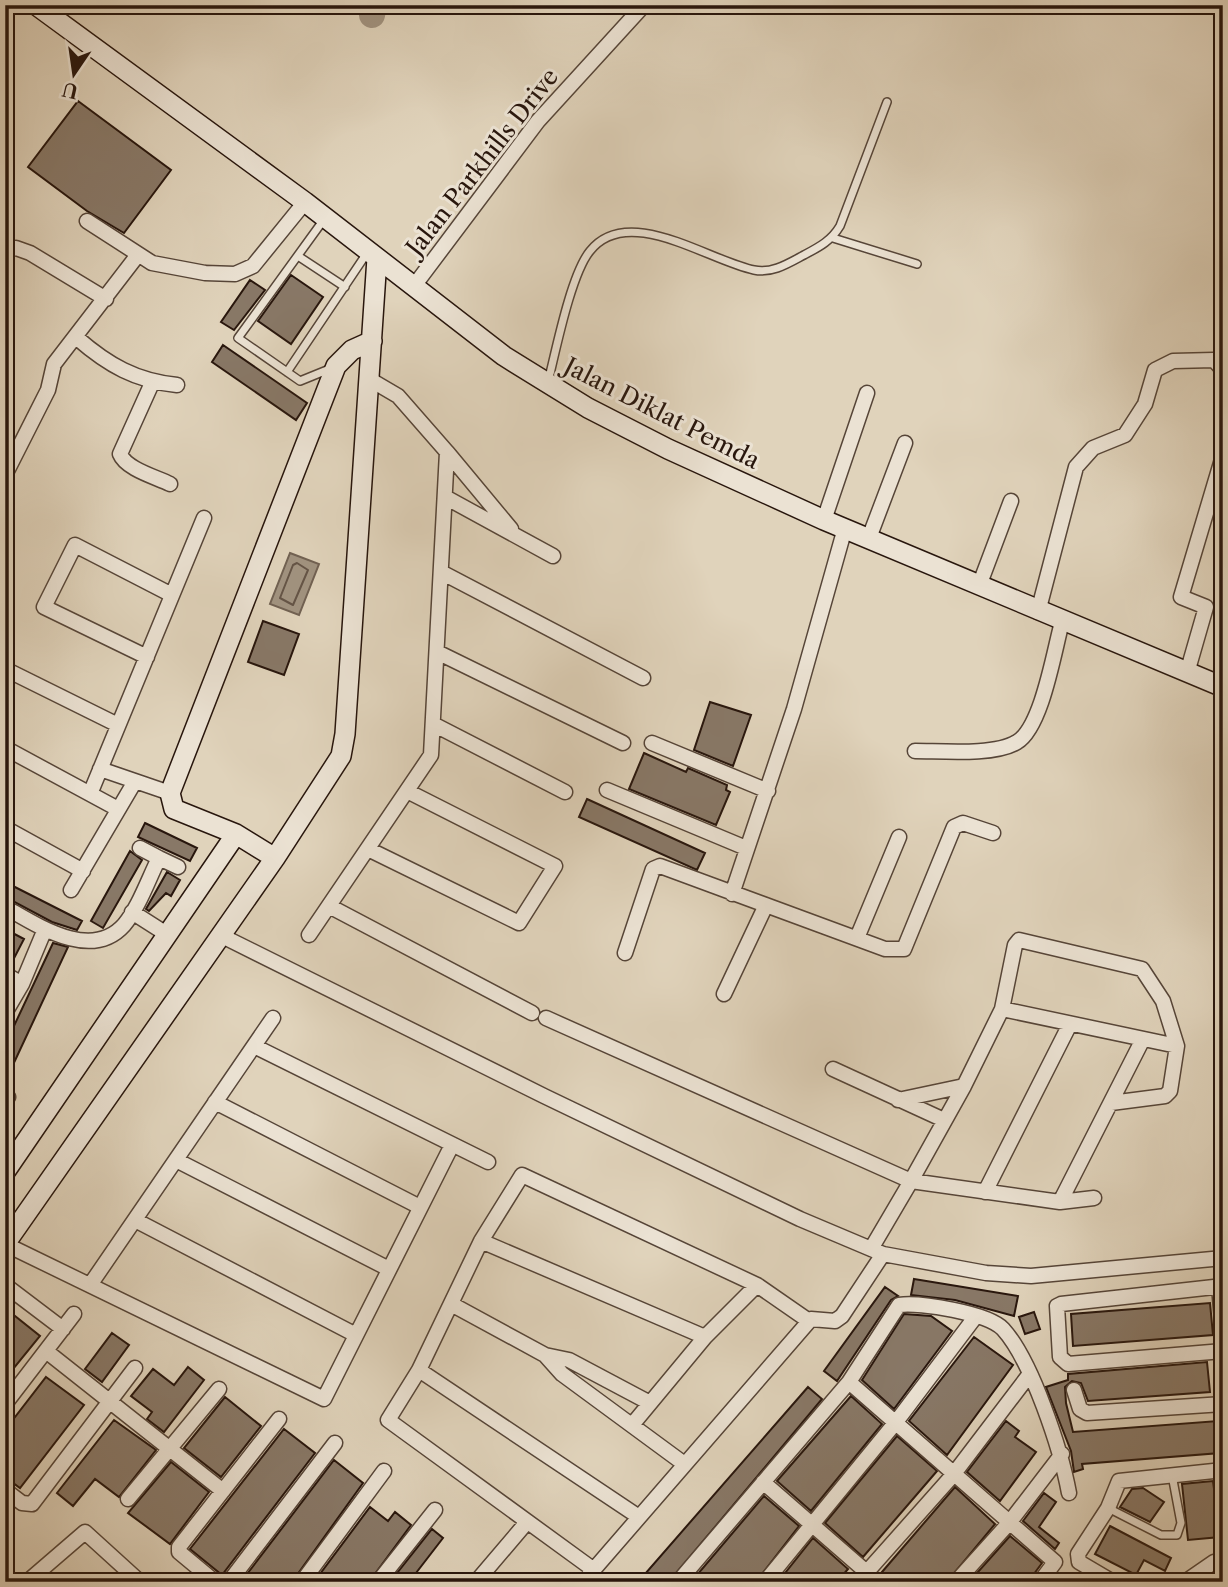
<svg xmlns="http://www.w3.org/2000/svg" width="1228" height="1587" viewBox="0 0 1228 1587" font-family="'Libre Caslon Text',serif">
<rect width="100%" height="100%" fill="#e0d3bb"/>
<filter id="stains"><feTurbulence type="fractalNoise" baseFrequency=".00286" numOctaves="4"/><feColorMatrix values="0 0 0 0 .2 0 0 0 0 .09 0 0 0 0 .02 0 0 0 .5 -.17"/></filter>
<radialGradient id="worn" r=".72"><stop offset=".6" stop-color="#630" stop-opacity="0"/><stop offset="1" stop-color="#630" stop-opacity=".3"/></radialGradient>
<path fill="#a19380" stroke="#716152" stroke-width="2" d="M290,553L319,564L299,615L270,604Z"/>
<g fill="none" stroke-linecap="round" stroke-linejoin="round">
<path stroke="#645446" stroke-width="2" d="M297,563L308,570L293,605L280,598L293,565Z"/>
<path stroke="#a19380" stroke-width="26" d="M372,15L374,5"/>
</g>
<path fill="#887867" stroke="#28160d" stroke-width="2" d="M78,101L171,170L124,233L87,211L28,167Z
M291,275L323,297L291,344L258,321Z
M250,280L265,290L234,330L221,322Z
M223,345L307,403L296,420L212,362Z
M263,621L299,634L284,675L248,662Z
M710,702L751,715L733,766L694,750Z
M644,753L686,772L688,768L727,785L726,790L730,792L716,825L629,789Z
M587,799L705,853L697,870L579,817Z
M145,823L197,848L190,861L138,837Z
M130,851L142,860L103,928L91,921Z
M167,872L180,880L171,896L166,893L149,911L146,909Z
M5,882L82,921L77,930L52,922L5,897Z
M5,929L24,939L10,966L5,964Z
M53,943L68,947L5,1082V1045Z
M914,1279L1018,1296L1014,1316L955,1300L911,1295Z
M885,1287L898,1296L891,1300L837,1381L824,1371Z
M1210,1303L1213,1335L1073,1346L1071,1314Z
M5,1308L40,1336L5,1379Z
M1034,1312L1040,1329L1025,1334L1019,1317Z
M904,1314L931,1316L952,1331L894,1409L862,1380Z
M112,1333L129,1345L102,1382L85,1369Z
M974,1337L1013,1365L947,1455L909,1421Z
M1207,1362L1210,1392L1088,1401L1081,1383L1072,1381L1065,1387L1066,1403L1073,1432L1218,1421L1220,1453L1082,1464L1083,1469L1074,1472L1071,1451L1046,1387L1068,1380V1374Z
M188,1367L204,1380L164,1432L147,1419L152,1412L131,1396L153,1369L174,1385Z
M46,1377L84,1405L20,1488L5,1477V1430Z
M808,1387L822,1399L669,1582H638Z
M851,1396L882,1424L811,1511L777,1481Z
M225,1397L261,1426L221,1477L184,1448Z
M114,1420L156,1450L119,1497L95,1479L73,1506L57,1493Z
M1006,1421L1019,1431L1015,1437L1036,1452L1000,1501L967,1472Z
M284,1429L315,1453L222,1575L190,1549Z
M897,1436L937,1471L863,1557L825,1523Z
M334,1460L363,1483L292,1582H241Z
M171,1462L209,1492L170,1544L128,1513Z
M1213,1481L1220,1537L1188,1540L1182,1484Z
M955,1487L995,1524L947,1582H887L882,1572Z
M1143,1488L1164,1502L1150,1522L1120,1507L1132,1489Z
M1044,1493L1056,1502L1039,1527L1059,1543L1055,1549L1023,1521Z
M764,1496L799,1526L756,1582H691Z
M370,1507L388,1521L395,1512L411,1525L369,1582H314Z
M1110,1526L1171,1558L1165,1571L1144,1560L1136,1575L1095,1554Z
M432,1529L443,1538L409,1582H390Z
M1010,1536L1042,1563L1028,1582H969Z
M813,1538L848,1569L837,1582H778Z"/>
<g fill="none" stroke-linecap="round" stroke-linejoin="round">
<g stroke="#564538" stroke-width="10">
<path id="lane" d="M325,218L238,338L300,381L332,368
M833,238L917,264
M298,256L345,287
M287,372L367,253
M548,382C556,350 571,274 590,251C628,203 709,261 754,270C772,274 789,263 804,255C819,247 831,241 840,226L887,102
M1108,1508L1161,1535H1177L1181,1523L1172,1475"/>
</g>
<g stroke="#564538" stroke-width="17">
<path id="street" d="M87,221L152,263L205,273L235,274L253,266L305,202
M5,250L16,248L30,253L106,299
M414,286L538,121L644,5
M77,338C108,365 136,381 177,385
M152,383L120,454C126,469 156,477 170,484
M447,452L511,529
M5,475L48,390L54,364L137,256
M445,497L553,556
M824,520L867,393
M869,538L905,443
M441,572L643,678
M979,586L1011,501
M1038,612L1076,467L1093,448L1125,435L1145,404L1155,370L1173,361L1214,360L1223,370
M437,652L623,743
M147,657L44,607L75,545L172,595
M5,669L118,725
M1187,673L1206,607L1181,597L1223,456
M433,724L565,792
M652,743L768,791
M5,748L118,809
M915,751C941,751 995,756 1017,742C1042,727 1054,651 1062,622
M100,769L170,793
M607,790L746,848
M90,794L204,518
M5,828L83,871
M140,848L159,858
M368,849L519,923L555,866L407,791
M71,890L134,783
M732,894L794,709L845,528
M329,906L532,1013
M5,907C37,925 91,962 124,925C139,907 148,880 159,858L178,867
M132,912L168,935
M220,935L544,1096L800,1219L883,1254L986,1273L1031,1276L1223,1258
M309,935L431,755L447,452L398,396L369,379
M857,938L899,837
M625,953L653,869L660,866L885,949H904L954,827L963,823L993,833
M5,974L22,984L45,929
M724,994L766,905
M1002,1009L1177,1046L1170,1091L1165,1096L1111,1103
M5,1013L22,984
M546,1018L911,1181L964,1086L1002,1009L1015,945L1019,940L1142,969L1163,1001L1177,1046
M254,1046L488,1162
M833,1069L944,1120
M5,1096L8,1097
M898,1100L964,1086
M215,1102L420,1207
M176,1160L389,1269
M985,1192L1070,1024
M1060,1202L1143,1039
M135,1220L356,1335
M481,1241L705,1337
M7,1245L324,1399L452,1145
M871,1249L911,1181L1060,1202L1094,1198
M5,1285L63,1329
M90,1285L273,1018
M1219,1286L1223,1332
M1223,1286L1061,1304L1057,1306L1060,1357L1068,1364L1223,1351
M453,1305L545,1355L569,1360L650,1403
M46,1351L223,1491
M545,1355L562,1374L683,1463
M419,1370L388,1420L594,1570
M849,1382L1055,1562L1040,1582
M1074,1390L1080,1409L1087,1413L1223,1404
M5,1404L74,1314
M632,1425L705,1337L757,1285
M763,1482L878,1582
M5,1490L22,1503L32,1504L135,1368
M128,1499L219,1389
M639,1517L419,1370L481,1241L522,1175L757,1285L809,1321
M27,1582L85,1532L140,1582
M215,1582L179,1552V1547L279,1419
M229,1582L335,1443
M302,1582L384,1471
M378,1582L435,1510
M476,1582L527,1522
M583,1582L811,1319L835,1321L842,1316L883,1254
M678,1582L849,1382L899,1305C920,1302 988,1313 1003,1329C1032,1361 1061,1450 1069,1493
M765,1582L896,1422L976,1316
M858,1582L953,1475L1029,1375
M956,1582L1009,1523L1062,1454
M1113,1582L1079,1562L1078,1554L1108,1508L1119,1481L1223,1470
M1185,1582L1214,1562L1223,1561"/>
</g>
<g stroke="#28160d" stroke-width="22">
<path id="secondary" d="M36,5L305,202L504,356L588,408L668,449L824,520L1223,687
M275,858L236,834L174,809L170,793L336,366L352,350L372,341
M5,1172L236,834
M5,1244L275,858L341,756L345,734L377,258"/>
</g>
<use href="#lane" stroke="#ebe2d3" stroke-width="7"/>
<use href="#street" stroke="#ebe2d3" stroke-width="14"/>
<use href="#secondary" stroke="#ebe2d3" stroke-width="19"/>
</g>
<g text-anchor="middle" dominant-baseline="central" stroke-width="6" stroke-linejoin="round" paint-order="stroke">
<g font-size="24" fill="#28160d" stroke="#ebe2d3">
<text transform="translate(482 162) rotate(-52)">Jalan Parkhills Drive</text>
<text transform="translate(662 413) rotate(27)">Jalan Diklat Pemda</text>
</g>
</g>
<rect width="1228" height="1587" fill="none" stroke="#e0d3bb" stroke-width="28"/>
<rect x="7" y="7" width="1214" height="1573" fill="none" stroke="#28160d" stroke-width="3.5"/>
<rect x="14" y="14" width="1200" height="1559" fill="none" stroke="#28160d" stroke-width="2"/>
<g transform="translate(74 74) rotate(193)" stroke="#ebe2d3" stroke-width="5" paint-order="stroke">
<path d="M0-5L12 26L0 18L-12 26Z" fill="#28160d"/>
<text y="-10" font-size="19" font-weight="bold" text-anchor="middle" fill="#28160d">U</text>
</g>
<rect width="100%" height="100%" filter="url(#stains)"/>
<rect width="100%" height="100%" fill="url(#worn)"/>
</svg>
